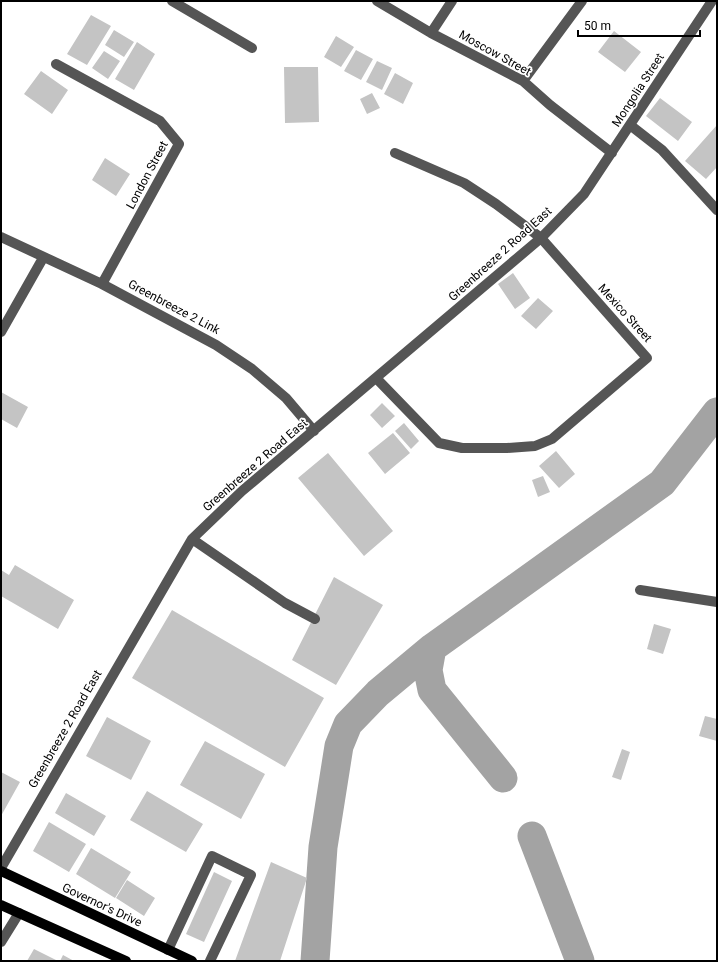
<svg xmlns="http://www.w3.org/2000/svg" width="718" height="962" viewBox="0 0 718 962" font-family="Roboto,sans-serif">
<rect width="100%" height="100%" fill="#fff"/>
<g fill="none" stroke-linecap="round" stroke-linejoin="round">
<path stroke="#a3a3a3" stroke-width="29" d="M432,648L428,670L432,690L503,778
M532,836L580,961
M315,961L323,847L339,746L348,724L378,693L432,648L662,483L717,412"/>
</g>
<path fill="#c4c4c4" d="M91,15L111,26L87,65L67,54Z
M114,30L134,42L124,57L105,45Z
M614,31L641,52L625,72L598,52Z
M336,36L354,47L341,67L324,57Z
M137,42L155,54L134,90L115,79Z
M356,50L373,59L361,80L344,71Z
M104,51L120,61L108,79L92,68Z
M377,61L392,68L382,90L366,82Z
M284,67H318L319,122L285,123Z
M41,71L68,90L52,114L24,94Z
M395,73L413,83L403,104L384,94Z
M372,93L380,108L367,114L360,99Z
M660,98L692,122L678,141L646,116Z
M717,125V167L706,179L685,161Z
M105,158L130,174L116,196L92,180Z
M513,273L530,298L515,309L498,284Z
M538,298L553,311L536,329L521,316Z
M1,392L28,407L17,428L1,419Z
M382,403L395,416L382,428L370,415Z
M404,423L419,441L411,449L395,431Z
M393,433L410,453L385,474L368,453Z
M556,451L575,474L559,488L539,466Z
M328,453L393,531L364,556L298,478Z
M543,476L550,492L538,497L532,480Z
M15,565L74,600L58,629L1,596V570L9,575Z
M334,577L383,605L336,685L292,660Z
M172,610L324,698L285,767L132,678Z
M654,624L671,629L663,654L647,649Z
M705,716L717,719V741L699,736Z
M107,717L151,741L131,780L86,756Z
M205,741L265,774L241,819L180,785Z
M622,749L630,752L621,780L612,777Z
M1,772L20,782L1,816Z
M147,791L203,824L186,852L130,820Z
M66,793L106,816L94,836L55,813Z
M49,822L86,844L69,872L33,851Z
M91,848L131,872L115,898L76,874Z
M271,862L307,878L280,961H235Z
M214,872L232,881L204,942L186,934Z
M127,880L155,898L144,916L116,898Z
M34,949L58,961H27Z
M63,955L74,961H60Z"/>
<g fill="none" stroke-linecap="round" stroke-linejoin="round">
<path stroke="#555" stroke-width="10" d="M172,1L252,48
M377,1L431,33L523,81L550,105L612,153
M431,33L452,1
M56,64L160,121L179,144L102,284
M523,81L582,1
M630,125L662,150L717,210
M1,237L102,284L216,345L252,369L286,398L314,431
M1,332L43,258
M377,379L439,443L462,448H507L535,446L552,439L647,358L541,238L496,204L464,183L395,153
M192,539L285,603L315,619
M640,590L717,602
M1,868L192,539L242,491L541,238L584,194L712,1
M1,942L19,913
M168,950L212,856L251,875L210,961"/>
<path stroke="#000" stroke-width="10" d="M1,871L192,961
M1,905L126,961"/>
</g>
<g text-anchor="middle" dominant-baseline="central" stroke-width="3.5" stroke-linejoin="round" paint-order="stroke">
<g font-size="12" fill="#000" stroke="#fff">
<text transform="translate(495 53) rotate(29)">Moscow Street</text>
<text transform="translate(638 90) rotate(-57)">Mongolia Street</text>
<text transform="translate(147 175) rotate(-62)">London Street</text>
<text transform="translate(500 254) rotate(-42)">Greenbreeze 2 Road East</text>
<text transform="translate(174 307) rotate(28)">Greenbreeze 2 Link</text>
<text transform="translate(625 313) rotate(48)">Mexico Street</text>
<text transform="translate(255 465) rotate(-41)">Greenbreeze 2 Road East</text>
<text transform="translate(65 729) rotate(-60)">Greenbreeze 2 Road East</text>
<text transform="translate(102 905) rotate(25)">Governor's Drive</text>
</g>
</g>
<rect width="718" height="962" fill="none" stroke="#000000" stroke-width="4"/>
<path d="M578 30v6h122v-6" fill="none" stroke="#000000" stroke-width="2"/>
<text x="584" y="30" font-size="12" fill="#000000" stroke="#ffffff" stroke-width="3" paint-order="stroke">50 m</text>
</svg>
